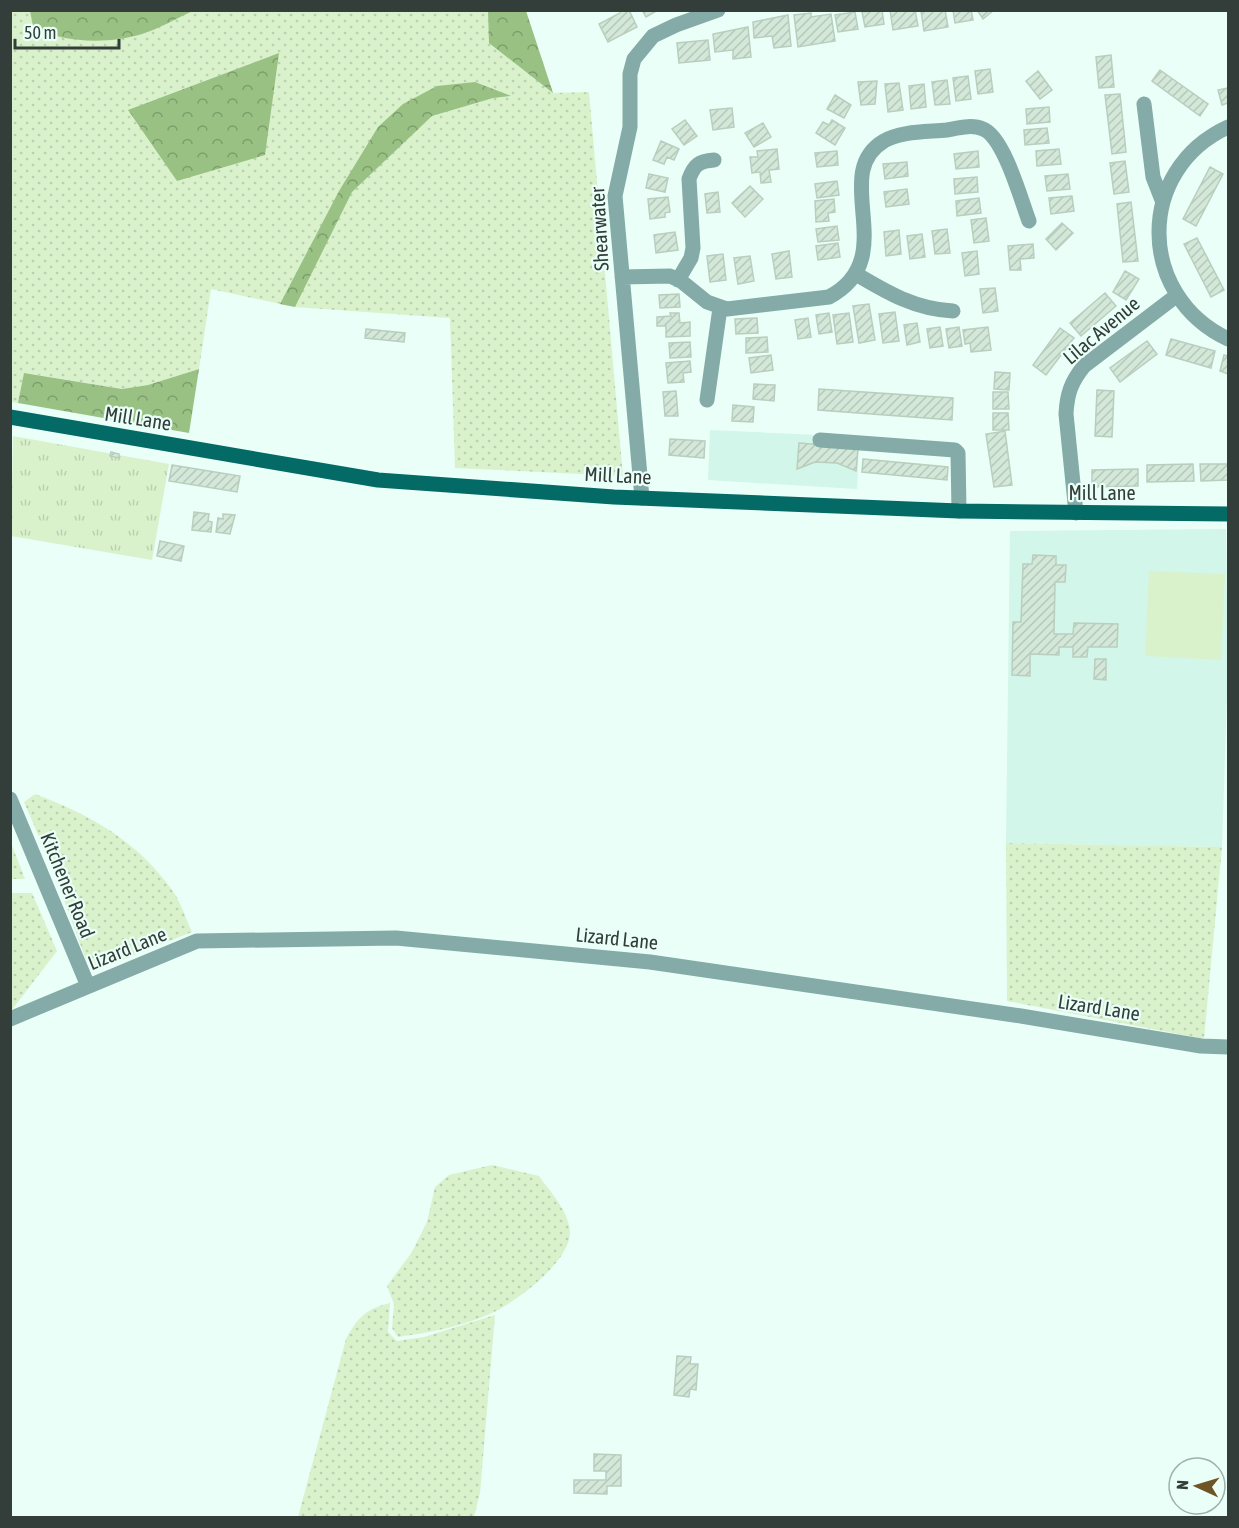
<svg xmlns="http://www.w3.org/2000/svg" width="1239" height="1528" viewBox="0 0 1239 1528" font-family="'Asap Condensed',sans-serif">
<defs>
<pattern id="grass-dots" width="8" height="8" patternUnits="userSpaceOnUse" patternTransform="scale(1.5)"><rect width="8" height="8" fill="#d9f2cc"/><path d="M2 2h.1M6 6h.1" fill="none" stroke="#bbd0b0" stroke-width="1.8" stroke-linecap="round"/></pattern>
<pattern id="forest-crowns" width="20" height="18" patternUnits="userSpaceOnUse" patternTransform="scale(1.5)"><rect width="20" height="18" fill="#99c183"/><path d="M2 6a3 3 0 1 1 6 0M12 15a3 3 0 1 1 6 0" fill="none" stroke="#7d9e6c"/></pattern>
<pattern id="park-tufts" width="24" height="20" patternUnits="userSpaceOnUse" patternTransform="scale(1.5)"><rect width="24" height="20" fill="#d9f2cc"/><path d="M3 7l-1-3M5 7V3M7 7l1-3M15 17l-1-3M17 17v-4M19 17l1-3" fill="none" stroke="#bbd0b0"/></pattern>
<pattern id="building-hatch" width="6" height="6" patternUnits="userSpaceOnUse" patternTransform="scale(1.5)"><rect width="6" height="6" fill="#d3e8d8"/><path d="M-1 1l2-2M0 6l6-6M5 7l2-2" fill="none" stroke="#b6c8ba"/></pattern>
</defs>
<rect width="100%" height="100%" fill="#e9fff7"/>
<path fill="#d2f6e9" d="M710,430L815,435L859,448L857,489L708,480Z
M1226,529L1228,663L1222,847L1006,843L1010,531Z"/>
<path fill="url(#grass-dots)" d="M10,11H526L553,93L589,92L623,476L455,468L450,318L295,307L211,289L199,369L148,385L122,389L25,373L18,403L11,402Z
M35,794C91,815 137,841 172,890C181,902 186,919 192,932L104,967L94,966L86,960L52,867L24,802Z
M10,843H11L25,879H11Z
M1006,843L1222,847L1204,1039L1007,1001Z
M11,893H32L57,951L11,1011Z
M492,1165L539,1176C550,1192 569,1211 570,1232C570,1262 517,1301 492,1313C464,1326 428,1333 398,1337L392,1328L394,1304L387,1286L412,1252L427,1222L435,1187L449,1175Z
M390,1303L388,1332L397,1341L424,1337L495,1315L480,1493L474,1517H298L346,1339C358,1317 366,1309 390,1303Z"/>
<path fill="url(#forest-crowns)" d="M30,11V10L193,11C177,18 159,29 142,34C110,44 62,44 33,26Z
M488,11H526L553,93L489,43Z
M279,53L265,155L177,181L128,110Z
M475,82L511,96L493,98L432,116L352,192L295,307L280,304L339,191L378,127L403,104L437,86Z
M199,369L189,433L18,403L24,373L122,389L148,385Z"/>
<path fill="url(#park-tufts)" d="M13,436L169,464L152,560L11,536Z"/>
<path fill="#d9f2cc" d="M1149,571L1225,574L1221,660L1145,656Z"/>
<path fill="url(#building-hatch)" stroke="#b9cebe" stroke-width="1.5" d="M619,10H629L637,27L608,42L599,24L620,13Z
M642,10H658L646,17Z
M882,10L884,24L865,27L862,12Z
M890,10H915L918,26L893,30Z
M945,10L948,27L924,31L921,11Z
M953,10H971L973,20L955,23Z
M977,10H994L983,19Z
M855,12L858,29L838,32L835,15Z
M811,13V17L831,14L835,41L798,47L794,15Z
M788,15L791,46L774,48L772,36L754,38L753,22Z
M748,27L751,57L733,59V50L715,52L713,34Z
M708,40L710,60L679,63L677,43Z
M1111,55L1114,87L1099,88L1096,57Z
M990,69L993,92L978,94L975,71Z
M1160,70L1208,104L1200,116L1152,81Z
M1038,71L1052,90L1040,99L1026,81Z
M968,76L971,99L956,101L953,78Z
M947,80L950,104L935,105L932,82Z
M877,81L875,104L861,105L858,82Z
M899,83L903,110L888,112L885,84Z
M924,84L926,107L911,109L909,86Z
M1228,88V103L1222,105L1218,90Z
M1120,94L1126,152L1112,154L1105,95Z
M835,95L851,105L844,118L827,109Z
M1049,107L1050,122L1027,124L1026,109Z
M732,108L734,127L713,130L710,110Z
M685,120L697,136L684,145L672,129Z
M832,120L845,128L835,145L816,133L823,122L829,125Z
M763,123L771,137L754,147L745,133Z
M1047,128L1049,143L1025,145L1024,130Z
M661,141L679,149L674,160L667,157L664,164L653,160Z
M777,149L779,169L769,170L771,182L761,183L760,172L752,173L750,157H758L757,151Z
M1059,149L1061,164L1037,166L1036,151Z
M837,151L838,165L817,167L815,153Z
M978,151L979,167L956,169L954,154Z
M1125,161L1129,192L1114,194L1110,163Z
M907,162L908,176L885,179L883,164Z
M1210,167L1223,174L1196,226L1183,219Z
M649,174L668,178L665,192L646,188Z
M1068,174L1070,189L1047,191L1045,176Z
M977,177L978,192L955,194L954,179Z
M837,181L839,195L817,198L815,184Z
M750,186L763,199L745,217L732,203Z
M907,189L909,204L886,207L884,192Z
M718,192L720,212L707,213L705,194Z
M1072,196L1074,211L1051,214L1049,198Z
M668,197L670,212L665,213V217L650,219L648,199Z
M979,198L981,213L957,216L956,201Z
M834,199L835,212L828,213L829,221L816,222L815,201Z
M1131,202L1138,261L1123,262L1117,204Z
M986,218L989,241L974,243L971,220Z
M1062,223L1073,233L1056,250L1046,239Z
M837,226L839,240L818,242L816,229Z
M947,229L950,253L935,254L932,231Z
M899,230L901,254L886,256L884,232Z
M675,232L678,250L656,253L654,235Z
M922,234L925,257L910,259L907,236Z
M1197,238L1224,290L1211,297L1184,244Z
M838,243L840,257L818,260L816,246Z
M1033,244L1034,258L1020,259L1021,270H1010L1008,246Z
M789,251L792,277L776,279L772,254Z
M977,251L979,274L965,276L962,253Z
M723,254L726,280L710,282L707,256Z
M750,256L754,281L738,284L734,258Z
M1125,271L1139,279L1126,300L1113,292Z
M995,288L998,311L983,313L980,289Z
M1105,293L1116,306L1081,336L1070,323Z
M679,294L680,307L660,308L659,295Z
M869,304L875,340L859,343L853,306Z
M895,312L899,341L883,343L879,314Z
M670,313H679L680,323L690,322V336L666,337V326H657V317L671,316Z
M829,313L832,332L819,334L816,315Z
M849,313L853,342L837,344L833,315Z
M757,318L758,333L736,334L735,319Z
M808,318L811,337L798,339L795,320Z
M917,323L920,342L907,345L904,325Z
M940,327L943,346L930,348L927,329Z
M959,327L962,346L949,348L946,329Z
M988,327L991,350L971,352L970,343L965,344L963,330Z
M1060,328L1074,338L1046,375L1033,365Z
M366,329L405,333L404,342L365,338Z
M767,337L768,352L746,353V338Z
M1171,339L1215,351L1211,368L1166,355Z
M1147,341L1157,354L1120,382L1110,368Z
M690,342L691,357L670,358L669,343Z
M771,355L773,370L751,373L749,358Z
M1224,355L1228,356V374L1220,371Z
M690,361L691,372L683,373L684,382L668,383L666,363Z
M995,372L1010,373L1009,390L994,389Z
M754,384L775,385L774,401L753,399Z
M819,389L953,398L952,420L818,410Z
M1097,390L1114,391L1112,437L1095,436Z
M676,391L678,416H665L663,392Z
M993,392H1008L1009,409H993Z
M733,405L754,407L753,422L732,421Z
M993,413H1008L1009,430H993Z
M1005,431L1012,485L994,487L986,434Z
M670,439L705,441L704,458L669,455Z
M799,443L858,448L856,471L837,463L815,462L797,469Z
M111,452L119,454V458L110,456Z
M863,459L948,467L947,480L862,472Z
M1193,464L1194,481L1147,482V465Z
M1200,464H1228V480L1201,481Z
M172,465L240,476L237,492L169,481Z
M1138,469V486L1092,487V470Z
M194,512L209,514L208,521L212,522L211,532L192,530Z
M223,514L235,515L230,534L216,532L218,518L223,519Z
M160,541L184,546L181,561L157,556Z
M1033,555L1056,556V565H1066L1065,582H1055L1054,634H1073L1074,623L1118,624L1117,647H1088L1087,657H1073V647H1059V655L1030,654V676L1012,675L1013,622H1021L1023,564H1032Z
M1095,659H1106V680L1094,679Z
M677,1356L691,1357L690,1364H698L696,1390L690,1389L689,1397L674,1395Z
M594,1454L621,1455V1486H607V1494L574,1493V1480H606V1471H594Z"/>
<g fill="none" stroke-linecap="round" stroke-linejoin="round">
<path stroke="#84aba8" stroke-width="15" d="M1144,104L1153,177L1162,200
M1228,127C1135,170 1137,296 1228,339
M856,274C888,293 915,309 953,311
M622,277L670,276L681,281L707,302L727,309L829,297C903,258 828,174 884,141C900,131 928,132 947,130C958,128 972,124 983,129C1004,137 1021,200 1029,221
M678,280L691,258L693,248L689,179C694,165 699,161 714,160
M707,400L720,308
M820,440L955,450L958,453L959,511
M642,498L615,196L630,127V74L634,59L653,36L676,25L718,10
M1076,513L1066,414C1067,394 1071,382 1084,366L1176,296
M10,799L88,986
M10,1019L197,941L396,938L650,962L1021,1016L1201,1046L1228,1047"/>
<path stroke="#046a66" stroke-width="15" d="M10,417L378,480L614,497L959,511L1228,514"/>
</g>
<g text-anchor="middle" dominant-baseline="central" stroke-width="4.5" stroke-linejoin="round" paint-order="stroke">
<g font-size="20" fill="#333d3a" stroke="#e9fff7">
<text transform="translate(599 229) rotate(-93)">Shearwater</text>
<text transform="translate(1101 330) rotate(-40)">Lilac Avenue</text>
<text transform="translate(138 418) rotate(9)">Mill Lane</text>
<text transform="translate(618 475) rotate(3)">Mill Lane</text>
<text x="1102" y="492">Mill Lane</text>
<text transform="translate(68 885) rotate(68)">Kitchener Road</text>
<text transform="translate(617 938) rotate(6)">Lizard Lane</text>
<text transform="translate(127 948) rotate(-22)">Lizard Lane</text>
<text transform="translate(1099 1007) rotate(9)">Lizard Lane</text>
</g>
</g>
<rect width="1239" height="1528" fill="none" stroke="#333d3a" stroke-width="24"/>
<g transform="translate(1197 1486) rotate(274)"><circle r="28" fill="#e9fff7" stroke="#a0b1ab" stroke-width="1.5"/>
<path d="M0-4.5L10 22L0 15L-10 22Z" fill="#6f5526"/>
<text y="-9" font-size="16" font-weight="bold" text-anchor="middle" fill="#333d3a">N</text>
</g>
<path d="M15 39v9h104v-9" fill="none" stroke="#333d3a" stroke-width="3"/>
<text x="24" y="39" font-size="18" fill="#333d3a" stroke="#e9fff7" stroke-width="4.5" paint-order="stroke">50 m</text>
</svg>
